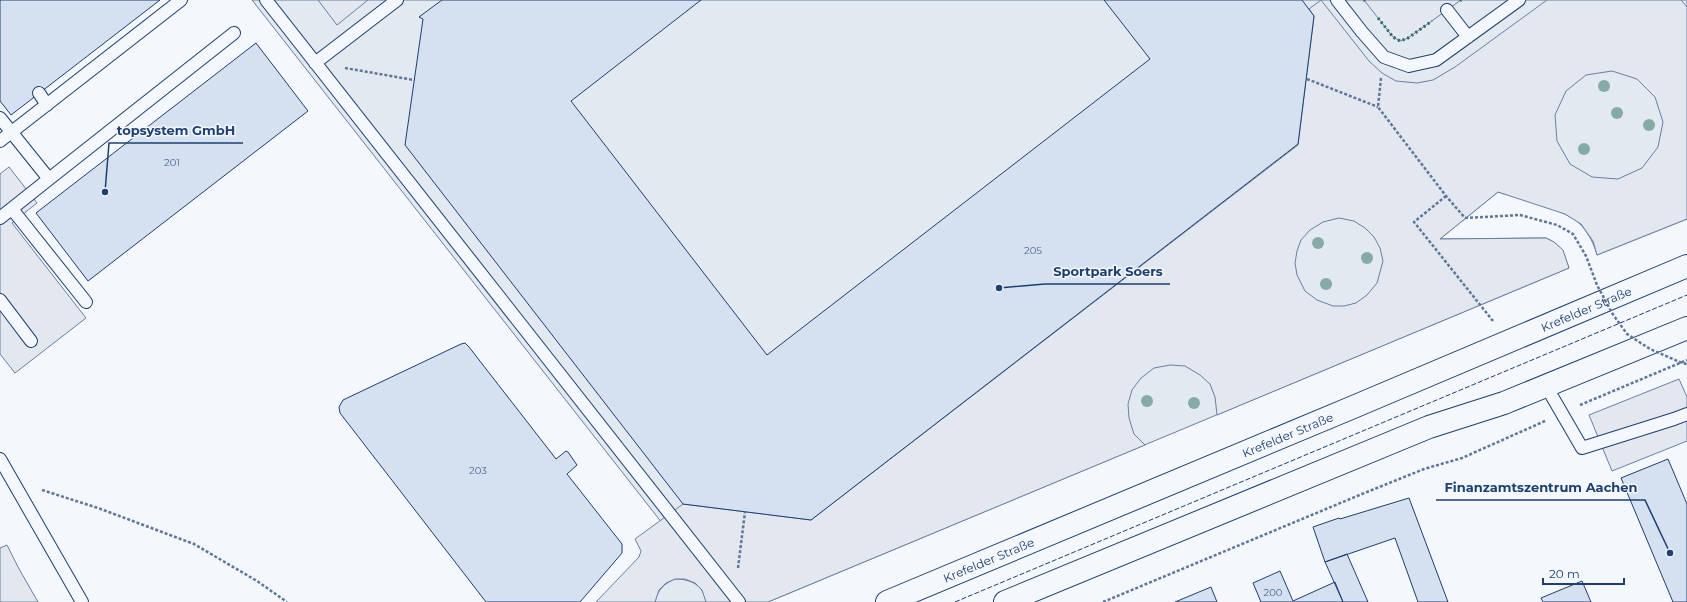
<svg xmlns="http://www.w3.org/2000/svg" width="1687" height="602" viewBox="0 0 1687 602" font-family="Montserrat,sans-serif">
<rect width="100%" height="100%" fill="#f4f7fb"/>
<path fill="#e3e9f0" stroke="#687fa3" d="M252,0H1687V219L1597,255C1594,244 1589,234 1581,225C1566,209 1520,199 1498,192L1440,239L1546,238C1562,245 1563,252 1569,268L768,602H724Z
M675,579C690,579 704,585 706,602H655C657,590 665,583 675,579Z"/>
<path fill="#e3e8f0" stroke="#687fa3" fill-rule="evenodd" d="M318,0H368L337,25Z
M1321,0L1369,61L1382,73L1396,81L1417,83L1433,80L1455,67L1547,0H1681L1687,7V219L1597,255L1593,241L1581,224L1565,214L1498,192L1440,239L1546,238L1554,242L1563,250L1569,268L1217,415L1215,397L1210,384L1200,375L1185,366L1170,365L1154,368L1141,378L1132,390L1128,404L1129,418L1134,434L1145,445L768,602H706L702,590L695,583L685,579H675L666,583L659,590L655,602H596L639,557L641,551L635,539L683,504L811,520L1298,145L1314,16L1309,9ZM1612,71L1637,79L1655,97L1663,122L1658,147L1642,168L1618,179L1592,177L1570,164L1557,141L1555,115L1566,91L1586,75ZM1339,218L1354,221L1365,228L1374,237L1380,248L1383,261L1377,283L1367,295L1356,303L1344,306H1333L1317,300L1305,291L1297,275L1295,263L1297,251L1301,240L1310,230L1323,222Z
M1364,0H1461L1408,38L1400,41L1393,37Z
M9,167L37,203L12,223L86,318L15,373L0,354V174Z
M1679,379L1687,397V441L1612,471L1589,415Z
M7,545L18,567L38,602H0V548Z"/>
<path fill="#d5e0f0" stroke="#1d3f73" d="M0,0H160L11,115L0,101Z
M442,0H701L571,101L767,355L1150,59L1104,0H1302L1314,16L1298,144L811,520L683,504L405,145L423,19L419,17Z
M256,43L308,111L88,281L36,213Z
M465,343L469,347L556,459L566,451L568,452L577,465L567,474L622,544V553L580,602H486L340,413L339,407L343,400L461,344Z
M1668,459L1687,504V602H1673L1621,478Z
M1409,498L1448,602H1418L1395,538L1325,562L1313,527L1339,518L1340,519Z
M1347,554L1368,602H1343L1325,562Z
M1280,571L1293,601L1335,582L1343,602H1261L1253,583Z
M1582,581L1591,602H1543L1541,598Z
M1211,587L1217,602H1175Z"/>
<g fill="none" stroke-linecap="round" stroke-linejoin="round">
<g stroke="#1d3f73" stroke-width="14">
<path id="lane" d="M266,0L739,602
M1337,0L1362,32L1384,57L1409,66L1436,60L1519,0
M1447,10L1468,37
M315,63L397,0
M39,93L47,105
M0,118L49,179L234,33
M0,141L181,0
M12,209L86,302
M0,218L49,179
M0,300L31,341
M1546,386L1582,448L1674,419L1687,414
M0,459L82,602"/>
</g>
<g stroke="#1d3f73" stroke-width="24">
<g id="primary">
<path id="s1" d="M887,602L1351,408L1687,266"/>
<path d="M1005,602L1429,427L1504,403L1687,328"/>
</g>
</g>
<path stroke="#5e769c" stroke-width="2.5" stroke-dasharray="3 2" stroke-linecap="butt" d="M345,68L414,80
M1381,78L1378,107L1446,196L1465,218
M1307,79L1378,107
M1446,196L1414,222L1493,321
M1580,405L1687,360
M42,490L98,508L194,544L257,581L287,602
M738,568L745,512
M1103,602L1362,494L1424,469L1462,458L1545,421"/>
<use href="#lane" stroke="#f4f7fb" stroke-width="12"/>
<use href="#primary" stroke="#f4f7fb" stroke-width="22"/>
<path stroke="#5e769c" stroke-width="2.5" stroke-dasharray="3 2" stroke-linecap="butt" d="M1465,218L1520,215L1557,225L1573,234L1586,256L1597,285L1612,313L1627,334L1650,349L1682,363L1687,364"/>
<path stroke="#2c6c60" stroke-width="3" stroke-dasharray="2 3" stroke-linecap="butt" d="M1364,0L1365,1
M1460,1L1461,0
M1378,18L1393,37L1400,41L1408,38L1432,21"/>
<path stroke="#1d3f73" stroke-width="1" stroke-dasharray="5 2" stroke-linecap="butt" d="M955,602L1687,295"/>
</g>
<g fill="#86aba6">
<circle cx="1604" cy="86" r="6"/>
<circle cx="1617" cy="113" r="6"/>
<circle cx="1649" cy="125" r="6"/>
<circle cx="1584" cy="149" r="6"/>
<circle cx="1318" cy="243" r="6"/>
<circle cx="1367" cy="258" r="6"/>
<circle cx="1326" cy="284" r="6"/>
<circle cx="1147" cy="401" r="6"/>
<circle cx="1194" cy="403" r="6"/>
</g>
<g text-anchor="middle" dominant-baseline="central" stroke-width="3" stroke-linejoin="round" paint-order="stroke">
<g font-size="10" fill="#4b6792">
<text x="172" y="162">201</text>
<text x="1033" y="250">205</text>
<text x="478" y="470">203</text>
<text x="1273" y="592">200</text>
</g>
<g font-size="12" fill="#1d3f73" stroke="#f4f7fb">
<text stroke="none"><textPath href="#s1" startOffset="758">Krefelder Straße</textPath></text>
<text stroke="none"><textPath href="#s1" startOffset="434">Krefelder Straße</textPath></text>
<text stroke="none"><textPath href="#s1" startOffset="110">Krefelder Straße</textPath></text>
</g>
</g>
<path fill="none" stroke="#1d3f73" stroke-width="1.5" d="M105 192L109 143H243M999 288L1045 284H1170M1670 553L1645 500H1436"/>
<g fill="#1d3f73" stroke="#f4f7fb" stroke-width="1.5">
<circle cx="105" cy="192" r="4"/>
<circle cx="999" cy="288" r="4"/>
<circle cx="1670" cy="553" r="4"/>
</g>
<g font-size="13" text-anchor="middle" font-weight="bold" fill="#1d3f73" stroke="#f4f7fb" stroke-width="3" stroke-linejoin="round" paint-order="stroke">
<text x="176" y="135">topsystem GmbH</text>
<text x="1108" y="276">Sportpark Soers</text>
<text x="1541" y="492">Finanzamtszentrum Aachen</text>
</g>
<path d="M1543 578v6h81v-6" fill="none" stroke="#1d3f73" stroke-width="2"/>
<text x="1549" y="578" font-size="12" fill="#1d3f73" stroke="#f4f7fb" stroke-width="3" paint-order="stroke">20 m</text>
</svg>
